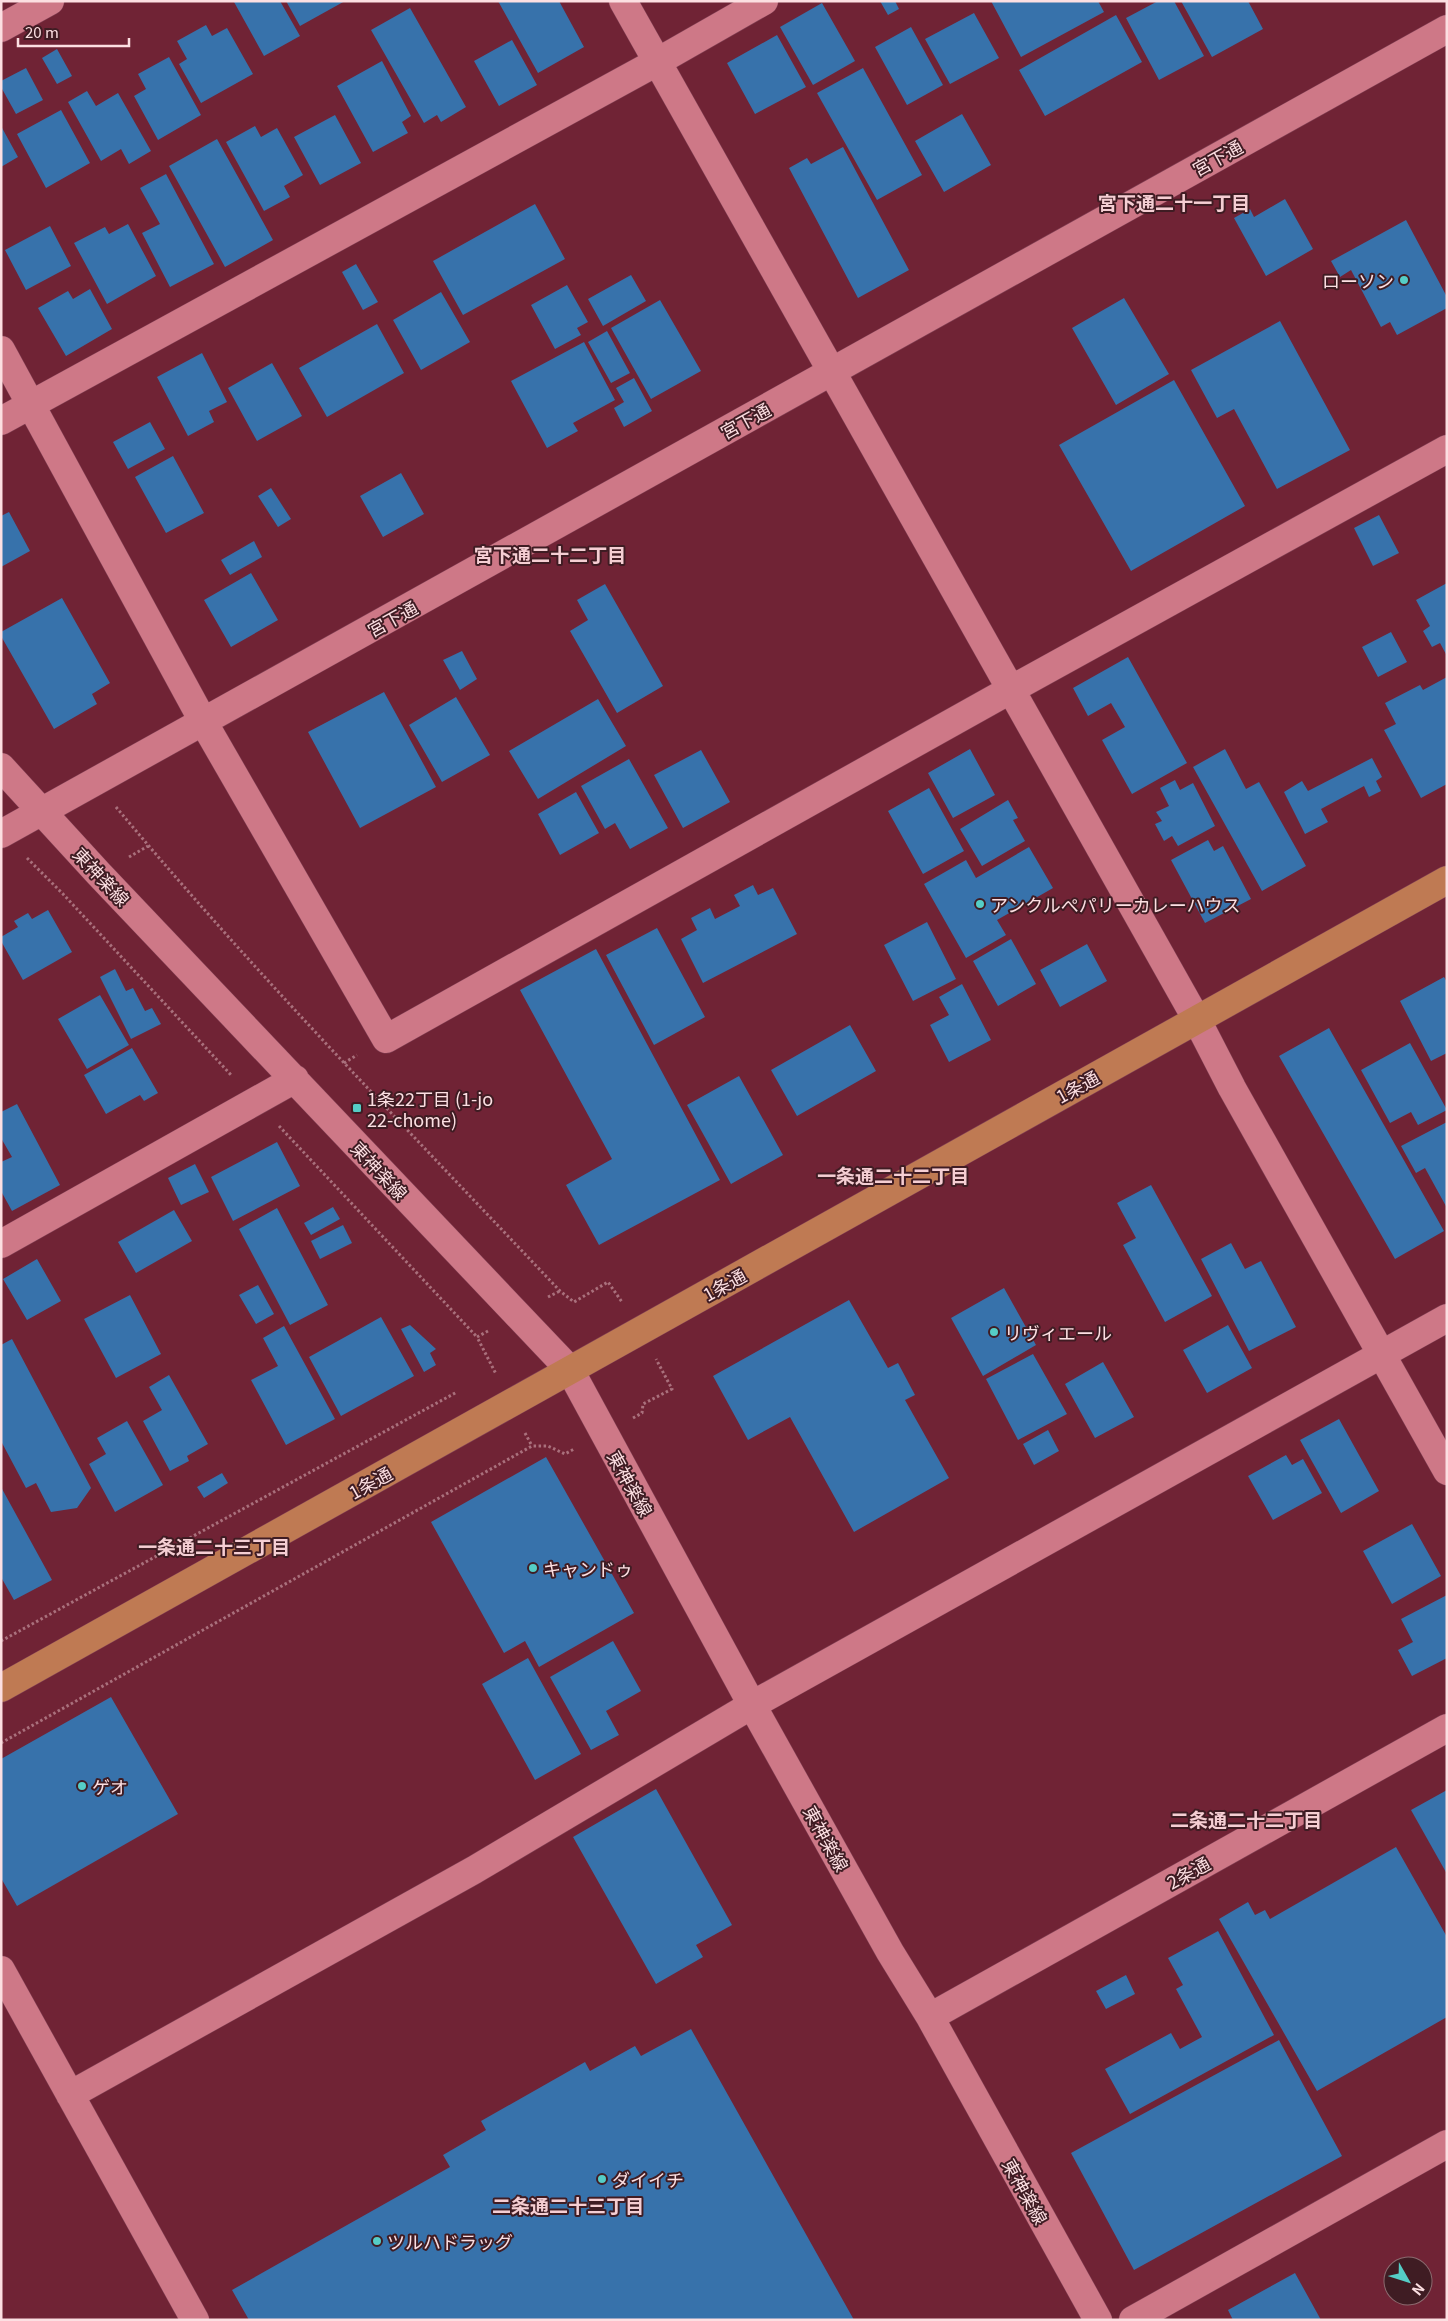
<svg xmlns="http://www.w3.org/2000/svg" width="1448" height="2321" viewBox="0 0 1448 2321" font-family="Georgia,'Noto Sans JP',serif">
<rect width="100%" height="100%" fill="#702335"/>
<path fill="#3772ab" d="M280,1L300,36L264,56L234,2Z
M286,1H345L300,26Z
M498,1H559L584,47L538,73Z
M880,1H895L899,9L888,15Z
M991,1H1098L1104,12L1021,57Z
M1158,1H1174L1204,56L1159,80L1126,18Z
M1181,1H1248L1263,29L1212,57Z
M822,3L855,61L813,85L780,27Z
M410,8L466,107L441,122L437,115L424,123L371,30Z
M974,13L999,58L950,84L925,39Z
M1116,15L1142,62L1045,116L1019,70Z
M206,25L212,36L227,28L253,74L201,103L179,64L187,59L177,41Z
M911,27L943,85L907,105L875,47Z
M777,35L806,87L755,114L727,63Z
M512,40L537,85L499,106L474,61Z
M57,49L72,76L57,84L42,58Z
M169,57L201,115L158,140L134,96L146,89L138,74Z
M382,61L411,116L402,122L408,133L373,152L337,86Z
M26,68L43,100L16,114L1,87V81Z
M863,68L922,175L877,200L817,93Z
M87,91L96,106L118,93L151,151L129,164L121,149L101,161L68,102Z
M61,110L90,163L46,188L17,134Z
M962,114L991,165L944,192L915,141Z
M335,115L361,163L320,185L294,137Z
M1,126L18,157L1,167Z
M255,126L261,137L277,128L303,175L284,186L290,197L264,211L226,142Z
M217,139L273,240L225,267L169,166Z
M843,147L909,270L858,298L789,168L807,158L811,164Z
M166,174L214,264L170,287L142,233L160,224L140,188Z
M1285,199L1313,249L1266,276L1234,218L1250,209L1254,217Z
M535,204L565,259L463,315L433,261Z
M1406,220L1447,297V308L1397,335L1390,322L1381,327L1351,270L1340,277L1331,261Z
M128,224L156,276L107,304L74,243L105,227L109,234Z
M50,226L71,266L26,290L5,250Z
M356,264L378,302L363,310L342,272Z
M631,275L646,301L603,326L588,299Z
M567,285L588,322L577,328L581,335L555,349L531,305Z
M90,289L112,329L66,356L38,308L68,291L73,299Z
M441,292L470,342L421,370L393,320Z
M1124,298L1169,374L1116,405L1072,328Z
M660,300L701,371L651,399L611,328Z
M1280,321L1350,450L1277,489L1234,409L1217,418L1191,370Z
M377,324L404,373L327,417L299,368Z
M607,331L630,373L611,383L588,342Z
M584,342L615,400L573,423L578,431L547,448L511,381Z
M202,353L227,402L209,411L214,422L188,436L157,377Z
M272,363L302,416L257,441L228,388Z
M634,378L652,411L624,427L614,408L624,402L616,388Z
M1174,380L1245,506L1131,571L1059,445Z
M150,422L165,449L128,469L113,442Z
M173,456L204,513L166,533L135,477Z
M401,473L424,514L383,537L360,496Z
M271,488L291,519L278,527L258,496Z
M9,512L30,551L1,567V516Z
M1379,515L1399,553L1373,566L1354,528Z
M254,541L262,557L230,575L221,560Z
M251,573L278,620L231,647L204,600Z
M1447,583V656L1440,643L1432,647L1423,631L1430,626L1416,600Z
M605,584L663,686L617,713L570,631L588,620L577,600Z
M62,598L110,683L92,694L97,704L54,729L1,636V632Z
M1391,632L1407,662L1378,677L1362,647Z
M462,651L477,679L460,690L443,660Z
M1128,657L1187,763L1132,794L1102,740L1125,727L1111,703L1088,716L1073,688Z
M1447,677V784L1421,798L1384,730L1396,724L1385,703L1420,685L1423,690Z
M384,692L436,787L360,828L308,732Z
M456,697L490,755L442,782L409,725Z
M598,699L626,746L538,799L509,751Z
M970,749L995,795L953,818L928,773Z
M1225,749L1246,789L1259,782L1306,866L1262,891L1193,767Z
M701,750L730,802L683,828L654,775Z
M1372,758L1382,777L1376,781L1381,791L1369,797L1364,786L1321,809L1328,822L1305,834L1284,792L1302,781L1308,791Z
M629,759L668,828L630,849L615,823L605,829L581,786Z
M1175,780L1180,790L1193,783L1215,826L1178,846L1172,836L1164,841L1155,824L1162,821L1156,812L1169,806L1160,788Z
M929,788L964,851L923,874L888,811Z
M576,792L599,833L560,855L538,814Z
M1008,800L1018,818L1013,820L1025,841L982,866L960,829Z
M1208,840L1214,851L1223,846L1251,899L1205,923L1171,860Z
M1029,847L1053,888L997,920L1006,935L966,958L924,884L966,860L976,878Z
M753,885L758,895L773,888L797,934L703,983L681,939L697,930L691,918L710,908L715,919L740,906L734,895Z
M48,910L72,952L23,980L1,941V937L18,927L14,921L28,913L32,919Z
M927,922L956,979L913,1001L884,945Z
M657,928L705,1017L654,1045L606,955Z
M1011,939L1036,984L998,1006L973,961Z
M1087,944L1107,981L1060,1007L1040,970Z
M596,949L720,1180L599,1245L566,1185L612,1159L520,990Z
M115,969L126,991L133,988L145,1011L152,1008L161,1024L131,1039L100,977Z
M1444,977L1447,982V1053L1431,1061L1400,1001Z
M962,984L991,1040L949,1062L930,1025L949,1015L939,997Z
M100,995L129,1045L87,1069L58,1019Z
M850,1025L876,1071L797,1116L771,1070Z
M1329,1028L1444,1231L1395,1259L1279,1056Z
M1410,1043L1447,1110L1418,1125L1411,1112L1390,1123L1361,1070Z
M132,1048L158,1093L144,1101L140,1095L106,1114L84,1075Z
M739,1076L783,1155L731,1184L687,1105Z
M17,1104L60,1185L12,1211L1,1191V1162L12,1157L1,1138V1112Z
M1447,1122V1208L1425,1168L1416,1173L1401,1146Z
M277,1142L300,1186L233,1221L211,1177Z
M195,1164L209,1192L181,1205L168,1178Z
M1151,1185L1212,1296L1165,1322L1123,1245L1136,1238L1117,1203Z
M333,1207L340,1219L311,1235L304,1223Z
M277,1208L328,1305L290,1325L239,1229Z
M174,1210L192,1241L136,1273L118,1242Z
M343,1225L352,1243L320,1259L311,1241Z
M1231,1243L1245,1269L1261,1261L1296,1327L1249,1351L1201,1259Z
M37,1259L61,1301L27,1320L3,1279Z
M258,1285L274,1314L256,1324L239,1295Z
M1004,1288L1036,1345L983,1376L951,1318Z
M130,1295L161,1354L116,1378L84,1319Z
M849,1300L888,1368L898,1363L915,1395L905,1400L949,1478L854,1532L790,1417L748,1440L713,1376Z
M381,1317L414,1376L341,1416L309,1357Z
M410,1325L436,1349L430,1353L436,1365L424,1372L401,1329Z
M1228,1325L1252,1368L1207,1393L1183,1350Z
M284,1326L335,1419L286,1445L251,1380L278,1366L263,1338Z
M12,1339L91,1488L77,1508L51,1512L36,1483L26,1488L1,1441V1345Z
M1033,1354L1067,1414L1018,1440L986,1379Z
M1103,1362L1134,1417L1095,1438L1065,1384Z
M169,1375L208,1444L187,1456L189,1461L170,1471L143,1421L162,1410L149,1387Z
M1339,1419L1379,1491L1341,1513L1300,1440Z
M127,1421L163,1485L115,1512L89,1464L106,1454L97,1438Z
M1048,1430L1059,1451L1034,1465L1023,1444Z
M1286,1455L1292,1465L1303,1459L1322,1493L1273,1520L1248,1476Z
M546,1457L634,1613L539,1667L525,1641L504,1653L431,1522Z
M222,1473L228,1483L204,1498L197,1487Z
M1,1487L52,1580L14,1600L1,1577Z
M1412,1524L1441,1576L1392,1604L1363,1551Z
M1447,1595V1658L1412,1676L1398,1650L1413,1642L1401,1619Z
M613,1641L641,1691L606,1711L619,1735L591,1750L550,1677Z
M528,1658L581,1754L535,1780L482,1684Z
M111,1697L178,1814L17,1906L1,1878V1759Z
M656,1789L732,1925L696,1945L703,1957L656,1984L573,1837Z
M1447,1790V1874L1411,1810Z
M1396,1847L1447,1937V2017L1317,2091L1219,1919L1248,1902L1255,1915L1265,1910L1270,1919Z
M1218,1931L1274,2035L1130,2114L1105,2069L1171,2033L1180,2049L1202,2037L1176,1989L1183,1985L1168,1958Z
M1126,1975L1135,1994L1106,2009L1096,1991Z
M691,2029L854,2320H249L232,2290L450,2167L443,2155L486,2130L481,2121L585,2062L590,2071L635,2046L641,2056Z
M1279,2040L1342,2156L1134,2270L1071,2153Z
M1295,2273L1321,2320H1233L1228,2310Z"/>
<g fill="none" stroke-linecap="round" stroke-linejoin="round">
<g stroke="#814054" stroke-width="29">
<path id="minor" d="M623,1L1197,1020L1232,1088L1447,1471
M1,28L50,1
M1,350L204,723L386,1039L1010,690L1447,449
M1,421L657,62L764,1
M1,767L99,874L570,1370L752,1705L890,1952L930,2017L1098,2320
M1,834L1447,29
M1,1244L295,1079
M1,1970L195,2320
M930,2017L1447,1728
M70,2095L474,1870L752,1705L1447,1318
M1133,2320L1447,2144"/>
</g>
<g stroke="#814054" stroke-width="29">
<path id="major" d="M1,1688L1447,880"/>
</g>
<path stroke="#a9707c" stroke-width="3" stroke-dasharray="2.5 2.5" stroke-linecap="butt" d="M116,807C256,975 410,1132 560,1291L574,1302L608,1282L622,1302
M129,857L148,846
M27,858L63,894L232,1076
M344,1063L357,1055
M279,1126L477,1337
M548,1297L560,1291
M488,1331L477,1337L496,1374
M633,1418L642,1413L643,1404L672,1389L656,1359
M525,1433L532,1446
M1,1641L457,1392
M1,1743L532,1446H548L565,1454L574,1449"/>
<use href="#minor" stroke="#ce7887" stroke-width="28"/>
<use href="#major" stroke="#bf7a53" stroke-width="28"/>
</g>
<g fill="#55cdc6" stroke="#3f1c23" stroke-width="2">
<circle cx="1404" cy="280" r="5"/>
<circle cx="980" cy="904" r="5"/>
<rect x="352" y="1103" width="10" height="10" rx="2.5"/>
<circle cx="994" cy="1332" r="5"/>
<circle cx="533" cy="1568" r="5"/>
<circle cx="82" cy="1786" r="5"/>
<circle cx="602" cy="2179" r="5"/>
<circle cx="377" cy="2241" r="5"/>
</g>
<g text-anchor="middle" dominant-baseline="central" stroke-width="4" stroke-linejoin="round" paint-order="stroke">
<g font-size="18" fill="#fcdfe2" stroke="#3f1c23">
<text transform="translate(1217 157) rotate(-29)">宮下通</text>
<text transform="translate(745 420) rotate(-29)">宮下通</text>
<text transform="translate(392 618) rotate(-29)">宮下通</text>
<text transform="translate(102 876) rotate(47)">東神楽線</text>
<text transform="translate(1077 1086) rotate(-29)">1条通</text>
<text transform="translate(380 1170) rotate(47)">東神楽線</text>
<text transform="translate(724 1284) rotate(-29)">1条通</text>
<text transform="translate(370 1482) rotate(-29)">1条通</text>
<text transform="translate(631 1483) rotate(61)">東神楽線</text>
<text transform="translate(827 1838) rotate(61)">東神楽線</text>
<text transform="translate(1188 1872) rotate(-29)">2条通</text>
<text transform="translate(1026 2191) rotate(61)">東神楽線</text>
</g>
<g font-size="18" fill="#fcdfe2" stroke="#3f1c23" text-anchor="start">
<text x="1394" y="280" text-anchor="end">ローソン</text>
<text x="990" y="904">アンクルぺパリーカレーハウス</text>
<text x="367" y="1098">1条22丁目 (1-jo<tspan x="367" dy="21">22-chome)</tspan></text>
<text x="1004" y="1332">リヴィエール</text>
<text x="543" y="1568">キャンドゥ</text>
<text x="92" y="1786">ゲオ</text>
<text x="612" y="2179">ダイイチ</text>
<text x="387" y="2241">ツルハドラッグ</text>
</g>
<g font-size="19" font-weight="bold" fill="#f5ced3" stroke="#3f1c23">
<text x="1174" y="201">宮下通二十一丁目</text>
<text x="550" y="553">宮下通二十二丁目</text>
<text x="893" y="1174">一条通二十二丁目</text>
<text x="214" y="1545">一条通二十三丁目</text>
<text x="1246" y="1818">二条通二十二丁目</text>
<text x="568" y="2204">二条通二十三丁目</text>
</g>
</g>
<rect width="1448" height="2321" fill="none" stroke="#fcdfe2" stroke-width="5"/>
<g transform="translate(1408 2281) rotate(129)"><circle r="24" fill="#3f1c23" stroke="#8b6a6f"/>
<path d="M0-4L9 19L0 12L-9 19Z" fill="#55cdc6"/>
<text y="-8" font-size="14" font-weight="bold" text-anchor="middle" fill="#fcdfe2">N</text>
</g>
<path d="M18 38v8h111v-8" fill="none" stroke="#fcdfe2" stroke-width="2.5"/>
<text x="25" y="38" font-size="15" fill="#fcdfe2" stroke="#3f1c23" stroke-width="4" paint-order="stroke">20 m</text>
</svg>
